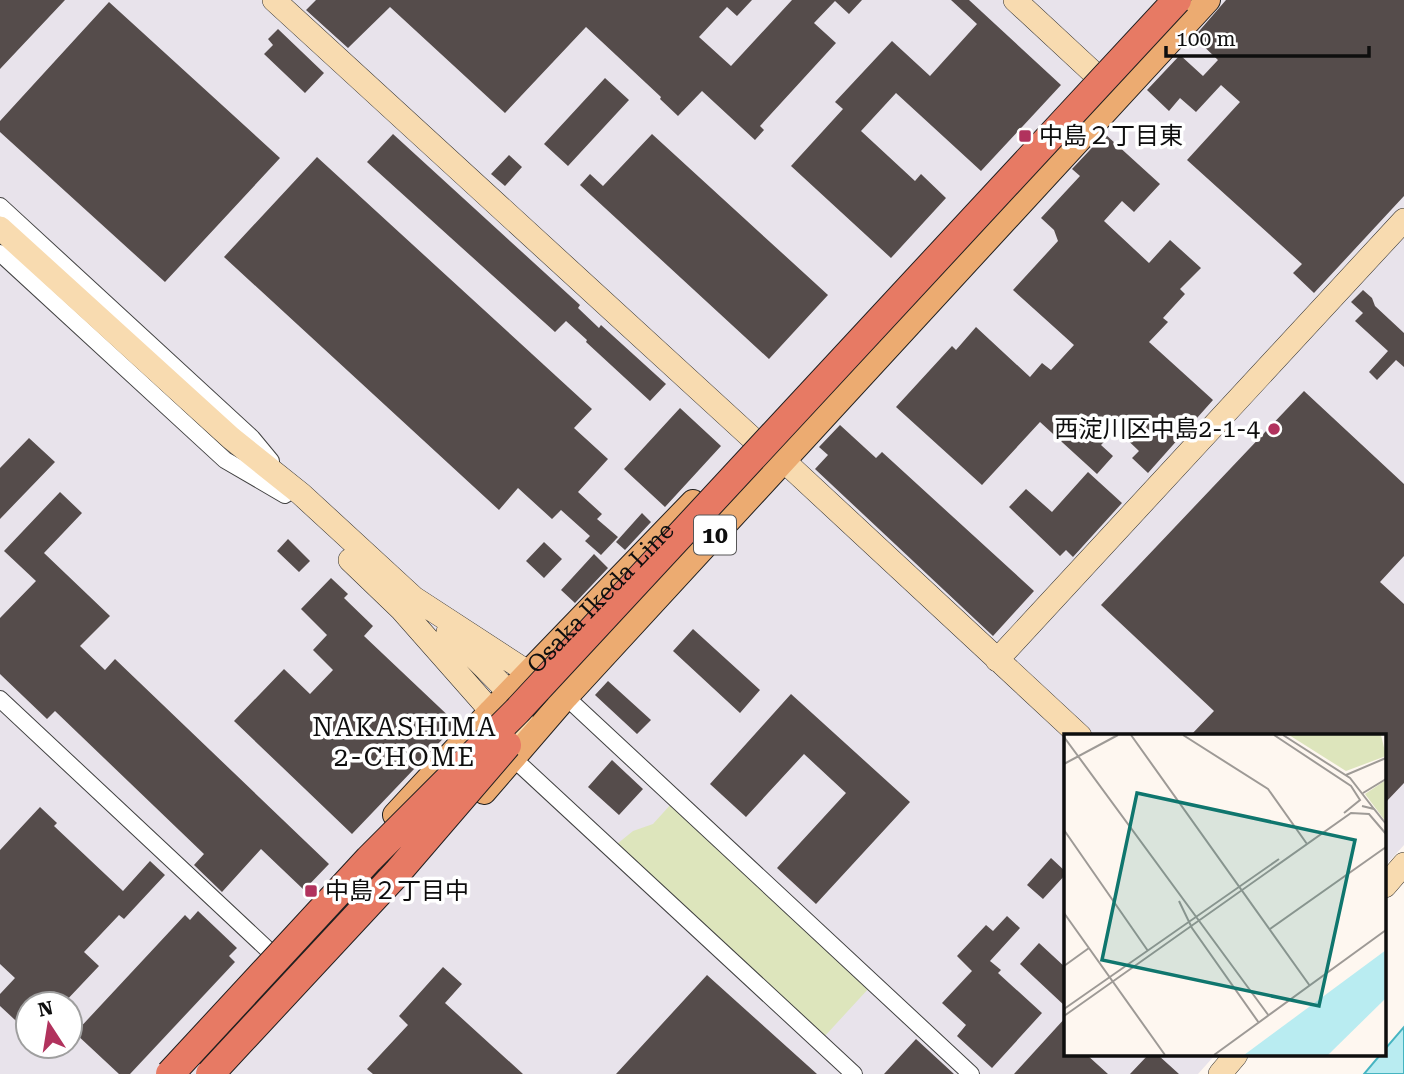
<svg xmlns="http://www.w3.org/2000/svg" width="1404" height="1074" viewBox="0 0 1404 1074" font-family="'Roboto Serif','Noto Sans JP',serif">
<rect width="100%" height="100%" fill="#fef7f0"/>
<path fill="#e8e3eb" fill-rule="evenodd" d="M0,0H1404V845L1385,866V736H1066V1055H1215L1198,1074H0ZM28,1004H70V1046H28Z"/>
<path fill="#dde5bc" d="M672,803L870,987L824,1037L617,844L633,831L653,824Z"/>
<path fill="#b9ecf1" stroke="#46b4c1" stroke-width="2" d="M1404,1027V1074H1364L1380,1055H1385V1049Z"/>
<path fill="#554c4b" d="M0,0H65L0,69Z
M316,0H752L737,16L727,7L699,37L731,66L792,0H862L849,14L835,1L814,23L836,43L760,126L764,130L755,140L702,91L678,116L660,99L661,97L586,27L505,113L390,7L348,48L306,10Z
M951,0H969L1061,85L981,171L896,93L861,131L915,181L921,174L946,198L891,258L791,166L843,109L835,102L892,41L930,76L977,24Z
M1226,0H1404V196L1314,293L1293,273L1302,264L1187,160L1240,102L1221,85L1196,112L1180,98L1169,111L1147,90L1180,55L1203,76L1218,60L1194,37Z
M109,2L280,158L165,282L0,132V121Z
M278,29L324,73L305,93L264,54L273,45L268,39Z
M605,78L629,100L568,166L544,144Z
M393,134L580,305L578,308L599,328L601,325L666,384L650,401L586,342L587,340L566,321L555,332L367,162Z
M652,134L828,295L769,359L580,185L590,174L603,186Z
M1105,134L1160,184L1134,212L1122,201L1104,221L1149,263L1170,240L1201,268L1180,289L1185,294L1163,318L1168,322L1149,342L1213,400L1148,473L1132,458L1139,451L1116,429L1101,445L1113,456L1097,474L1040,422L982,485L896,407L952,346L956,350L976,327L1030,377L1042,363L1051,370L1074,345L1013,290L1058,241L1054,230L1041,218L1080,176L1072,169Z
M509,155L522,167L505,186L491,174Z
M317,157L592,409L574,428L608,459L578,492L602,514L597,519L618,537L601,555L585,541L590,536L561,510L552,519L518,488L499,510L224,257Z
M1363,290L1372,298L1375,306L1404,333V367L1396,360L1377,380L1369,372L1388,351L1355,321L1363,313L1351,302Z
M1304,391L1404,484V556L1380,582L1404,604V783L1385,803V736H1190L1214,711L1101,605Z
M680,408L721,446L665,507L624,469Z
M840,425L876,458L882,452L1034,591L993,636L815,469L828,455L819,447Z
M29,438L55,462L0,519V468Z
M1088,472L1122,503L1073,557L1066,550L1060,556L1009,507L1026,489L1052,512Z
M60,492L82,513L44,553L110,616L80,646L105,670L115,659L329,864L304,890L261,849L222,892L194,865L204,854L55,711L47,719L0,674V618L36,581L4,551Z
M642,513L651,522L625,550L616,542Z
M288,539L310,561L299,572L277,551Z
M544,542L562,559L544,578L526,561Z
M594,554L608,568L575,603L561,590Z
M331,578L348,594L344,598L373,626L364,636L457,724L352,834L234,721L284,669L310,694L333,670L313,650L327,635L301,609Z
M693,629L760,690L740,713L673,651Z
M608,681L651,720L637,734L595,695Z
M791,694L910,802L816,904L777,868L846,793L804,754L746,817L710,784Z
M612,760L643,789L619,815L588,787Z
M40,807L57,823L54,826L123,891L150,861L165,875L124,919L119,915L84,952L99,966L63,1004H28V1032L0,1006V994L15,978L0,964V850Z
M1051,858L1066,872V874L1043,899L1027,885Z
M198,911L237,948L229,956L235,962L130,1074H119L75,1033L185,915L190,920Z
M1007,916L1020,928L990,961L1001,970L998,973L1042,1013L992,1068L957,1036L966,1025L942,1003L972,971L957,956L986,925L993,931Z
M1039,943L1066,968V1007L1020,964Z
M443,967L462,984L445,1003L523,1074H373L367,1069L408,1025L399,1016Z
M707,975L817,1074H616Z
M1066,1017V1055H1087L1108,1074H1014Z
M916,1039L954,1074H884Z
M1148,1055H1158L1179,1074H1130Z"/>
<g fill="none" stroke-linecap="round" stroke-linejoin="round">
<g stroke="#414141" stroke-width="18">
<path id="street" d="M0,206L252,438L271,461
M0,253L225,460L285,495
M566,697L971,1074
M0,699L282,963
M510,750L514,759L854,1074"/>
</g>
<g stroke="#303030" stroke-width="24">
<path id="secondary" d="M274,0L753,439L783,460L1080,736
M1015,0L1113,91
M0,228L231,438L301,494L414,598L566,697
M350,560L401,609L491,711
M448,632C461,645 475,658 488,671C517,700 532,715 515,757
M997,660L1404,220
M1385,886L1404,864
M1220,1074L1236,1055"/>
</g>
<g stroke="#1f1f1f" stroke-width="26">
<g id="primary">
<path d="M484,792L566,697L1208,0"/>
<path id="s1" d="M395,815L491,711L693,502"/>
</g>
</g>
<use href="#street" stroke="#fff" stroke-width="16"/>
<use href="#secondary" stroke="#f8dbb0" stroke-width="23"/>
<use href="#primary" stroke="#ecab71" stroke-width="24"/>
<g stroke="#1f1f1f" stroke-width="30" stroke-linecap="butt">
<path id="highway-bridge" d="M170,1074L369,859L517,711L1177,0
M210,1074L397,873L507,745"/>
</g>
<use href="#highway-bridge" stroke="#e77a64" stroke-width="28"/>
</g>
<g fill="#b1325d" stroke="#fff" stroke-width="2.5">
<rect x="1018" y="129" width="14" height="14" rx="3.5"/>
<circle cx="1274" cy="429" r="7"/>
<rect x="304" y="884" width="14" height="14" rx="3.5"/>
</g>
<g text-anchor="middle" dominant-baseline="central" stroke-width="7" stroke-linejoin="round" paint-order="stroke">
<rect fill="#fff" stroke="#565656" stroke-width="2" x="694" y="515.5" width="42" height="39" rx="5"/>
<g font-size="23" font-weight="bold" fill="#0e0e0e">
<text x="715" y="535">10</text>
</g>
<g font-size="24" fill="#0e0e0e" stroke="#fff" text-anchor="start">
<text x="1039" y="136">中島２丁目東</text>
<text x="1260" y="429" text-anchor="end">西淀川区中島2-1-4</text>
<text x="325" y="891">中島２丁目中</text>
</g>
<g font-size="24" fill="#0e0e0e" stroke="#fff">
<text stroke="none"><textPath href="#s1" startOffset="299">Osaka Ikeda Line</textPath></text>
</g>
<g font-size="26" letter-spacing="2" fill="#0e0e0e" stroke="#fff">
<text x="405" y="727">NAKASHIMA<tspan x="405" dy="30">2-CHOME</tspan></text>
</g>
</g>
<g transform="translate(1064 734)">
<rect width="322" height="322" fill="#fef7f0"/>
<path d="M225,1H317L322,22L282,37ZM322,46V88L301,60Z" fill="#dde5bc"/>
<path d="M322,216V264L264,321H180Z" fill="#b9ecf1"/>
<path fill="none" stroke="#9e9a96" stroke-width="2" d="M67,1L246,252M119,1L204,55L243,110M210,1L287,52L296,66L280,79M219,1L286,44L310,75M0,3L205,282M0,30L54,1M282,41L322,24M299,59L322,45M298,72L310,75L322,90M0,96L84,217M115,167L128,194L195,289M0,179L101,321M206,195L322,113M0,232L25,214M0,275L215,125M0,282L287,79L305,80L322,100M150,321L322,196"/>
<path fill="#0f766e" fill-opacity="0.15" stroke="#0f766e" stroke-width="3.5" d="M73,59L291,106L255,272L38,226Z"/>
<rect width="322" height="322" fill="none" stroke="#0e0e0e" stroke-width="3.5"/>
</g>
<g transform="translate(49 1025) rotate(348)"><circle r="33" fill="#ffffff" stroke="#9f9f9f" stroke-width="2"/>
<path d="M0-5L12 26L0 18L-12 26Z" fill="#b1325d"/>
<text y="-10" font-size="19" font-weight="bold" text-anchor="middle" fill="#0e0e0e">N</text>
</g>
<path d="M1166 46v10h203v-10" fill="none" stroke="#0e0e0e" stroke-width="3.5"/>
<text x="1176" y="46" font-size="21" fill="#0e0e0e" stroke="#ffffff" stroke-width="5" paint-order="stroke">100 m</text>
</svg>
